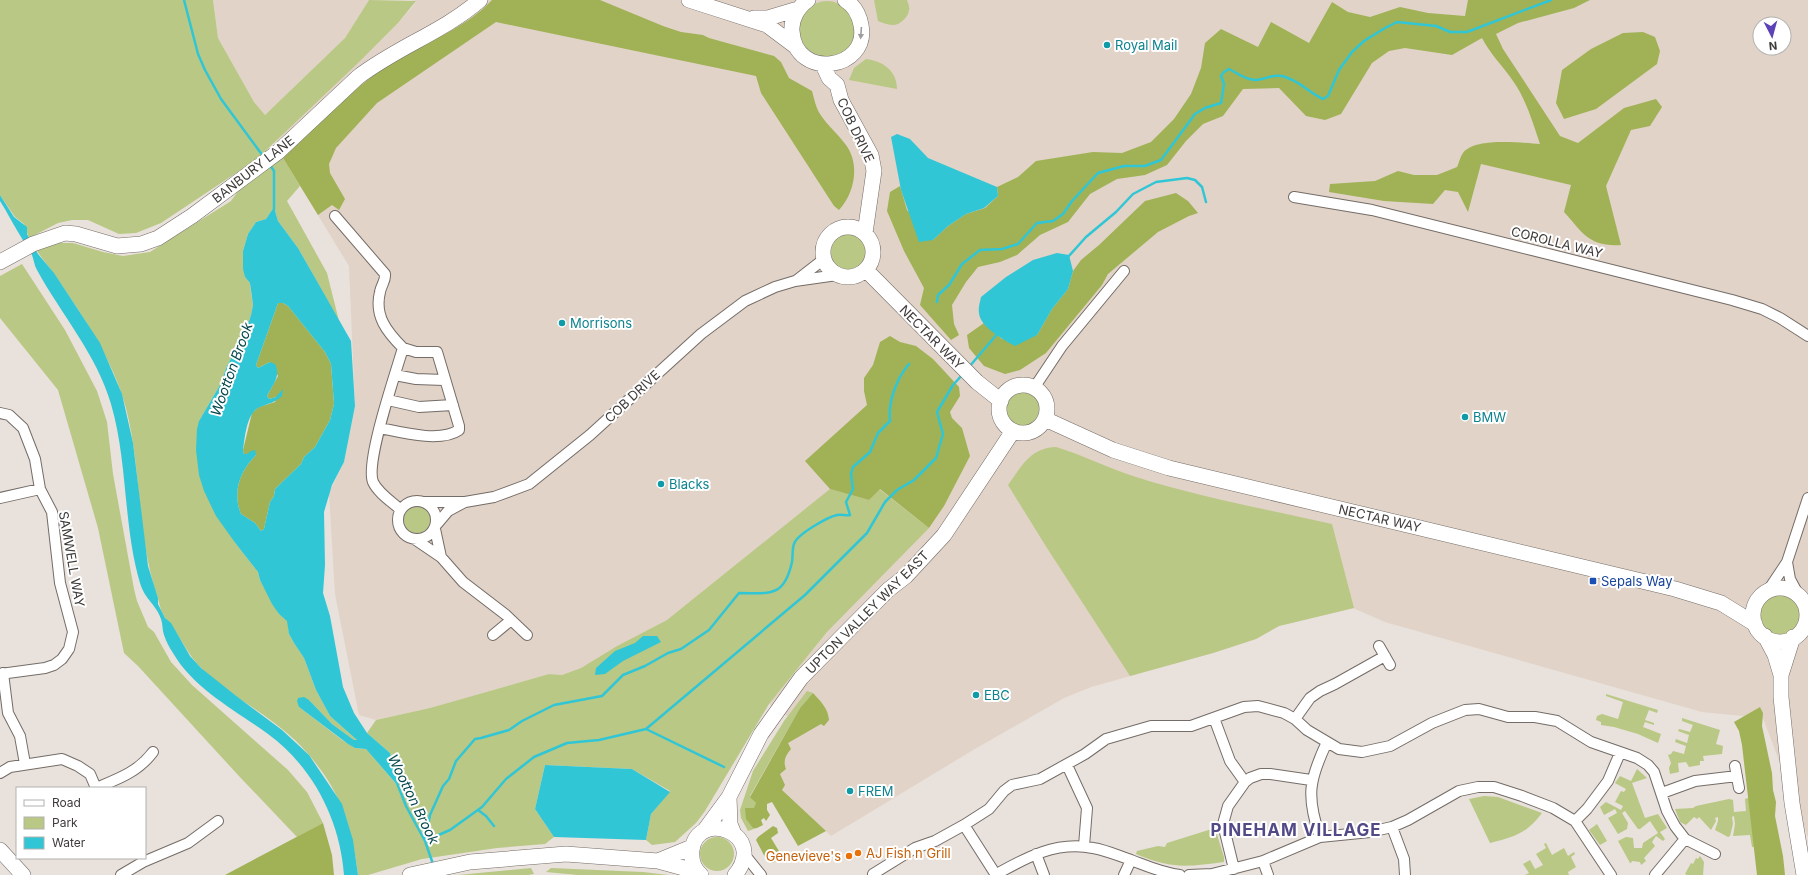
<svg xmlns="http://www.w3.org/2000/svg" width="1808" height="875" viewBox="0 0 1808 875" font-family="Inter,sans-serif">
<rect width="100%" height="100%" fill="#e9e1db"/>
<path fill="#e1d3c7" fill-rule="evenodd" d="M213,0H369L345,38L265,115L254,102L218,38Z
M411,0H1808V837L1763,718L1702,712L1385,622L1353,608L1279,626L1256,639L1213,653L1091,687L1064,698L973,750L831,836L764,773L793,720L769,704L827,632L667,620L617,646L581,668L562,675L549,674L430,708L376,720L359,715L335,594L329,493L344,462L355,406L349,266L274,143L398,23L414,5L416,1ZM1760,24H1784V48H1760Z"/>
<path fill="#b9c884" d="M0,0H213L218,38L254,102L265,115L345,38L369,0L416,1L398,23L359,62L257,159L161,223L136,233L119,234L88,220H72L58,223L29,238L24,224L15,217L0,195Z
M874,0H907C908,3 910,7 909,10C909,16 900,25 894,25C888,25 883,23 878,21Z
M799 29a28 28 0 1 1 56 0a28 28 0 1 1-56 0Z
M866,59C882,61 897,70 897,89L849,80L854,68Z
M283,158L300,186L287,201L327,273L339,321L298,248L278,221L274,207L266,219L256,222L248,234L243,251L245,277L250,283L251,293L253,305L251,315L246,330L227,366L220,385L199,421L230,533L236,544L258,572L260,580L279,614L288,621L289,634L294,643L304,658L316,690L330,716L357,740H354L332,724L309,700L299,707L342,740L355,748L366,749L397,785L393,763L390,753L367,733L376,720L430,708L549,674L562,675L581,668L617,646L667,620L830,489L869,500L879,489L929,528L827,632L769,704L705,811L696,823L675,842L652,845L646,840L651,814L670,791L632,769L545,765L535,809L554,837L545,844L497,848L422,859L368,875H358C352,820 336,781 296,741C267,713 229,696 200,667C188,654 181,639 171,625C169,622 166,620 164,616C159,607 159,599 155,589C137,530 141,467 126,408C113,359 83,317 55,275C49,266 41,258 36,249L54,243H73L103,252L123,256L150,252L231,201L241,187Z
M831 252a18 18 0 1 1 36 0a18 18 0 1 1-36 0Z
M22,264L65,330L97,391L107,422L113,474L134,589L137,601L148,627L154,632L171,662L192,685L288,770L307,792L323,823L297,837L238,775L138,666L124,653L98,528L58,390L0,318V276Z
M1004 409a19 19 0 1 1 38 0a19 19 0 1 1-38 0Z
M1056,447C1083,455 1108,468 1136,477C1199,497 1266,509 1332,524L1354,608L1279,626L1256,639L1213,653L1130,676L1047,548L1008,485C1022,466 1030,448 1056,447Z
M404 520a13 13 0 1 1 26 0a13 13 0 1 1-26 0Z
M1758 615a22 22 0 1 1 44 0a22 22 0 1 1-44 0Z
M807,691L813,693L800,708L750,796L756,803L753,828H757L748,831L741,818L740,810L753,771L784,721Z
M1606,694L1658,710L1657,713L1649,710L1645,720L1654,723V725L1645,722L1643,727L1661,734L1658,743L1638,734L1614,727L1601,725V722L1596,720L1597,716L1602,714L1618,719L1623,702L1606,696Z
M1682,718L1720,730L1716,744L1723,746L1722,754L1703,756L1704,761H1700V765L1689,767L1686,762L1678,763L1679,772L1670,774L1669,768L1671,763L1668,755L1671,754L1673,751L1684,754L1686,746L1675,742L1676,739L1687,743L1689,735L1678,731L1679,729L1690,732L1693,725L1682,721Z
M1637,769L1647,778L1632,783L1645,818L1658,814L1667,828L1660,832L1665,839L1663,841L1656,836L1652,842L1655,846L1644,858L1646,861L1641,865L1640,862L1632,861L1631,863H1630L1618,841L1626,837L1633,838L1634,848H1642L1643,843L1658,833L1650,821L1640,829H1638L1625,811L1622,813L1628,823L1627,829L1618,834L1608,818L1617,813L1615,809L1604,815L1600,807L1606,802L1621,810L1623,806L1615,802L1621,791L1624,792L1626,789L1615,783L1620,776L1631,781Z
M1484,796L1498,797L1542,813C1526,834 1514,837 1490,843L1469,799Z
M1748,798H1749L1755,847H1752L1750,835L1733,836L1735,824L1734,816L1732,817L1733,824L1730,836L1728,837L1715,830L1718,821V817L1715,818L1716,821L1711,830L1699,817L1697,819L1694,817L1686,825L1680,822L1675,809L1693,808L1696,806L1729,799L1733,800L1734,812L1746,811L1745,799Z
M1597,824L1607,841L1600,845L1589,830Z
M1215,828L1224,857V862C1187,867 1171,869 1136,854L1137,851L1158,846L1165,847L1167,843Z
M700 854a17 17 0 1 1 34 0a17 17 0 1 1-34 0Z
M1546,843L1552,855L1564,848L1568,856L1574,852L1575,854L1571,857L1576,867L1568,872L1569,875H1525L1529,873L1523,864L1530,860L1535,869L1543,865L1536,854L1546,848L1544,844Z
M1700,856L1704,862L1703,875H1687L1685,874L1691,863L1693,864L1696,858L1698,859Z
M531,868L534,874L528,875H458Z
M551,868L643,872L668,875H578L546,872Z"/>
<path fill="#a0b255" d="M492,0H600L663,26L681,32L703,35L709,38L774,56L781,62L789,78L812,91C814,98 816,108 820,114C827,125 838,134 846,145C860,164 855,193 839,210L834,206L761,93L756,76L496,22L377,103L336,148L329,164L330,173L345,199L339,210L332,205L318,215L283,158C318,126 351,89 391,63C424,42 465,29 492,0Z
M1468,0H1590L1574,8L1518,23L1496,34L1503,49L1560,136L1578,143L1624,108L1656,99L1662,107L1650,126L1631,130L1606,186L1621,245C1589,247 1583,233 1564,212L1571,185L1481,164L1468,212L1458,192L1445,190L1433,204L1384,201L1329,192L1330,184L1375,181L1398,171L1414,175H1437L1457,167C1459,163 1460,157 1463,153C1475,137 1522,143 1540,144C1533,123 1526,99 1513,81C1503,66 1490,54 1482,38L1452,55L1405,48L1389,51L1372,63L1341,114L1325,120L1306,116L1279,88L1243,89L1223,116L1203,124L1186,141L1167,165L1145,175L1117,179L1090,194L1068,222L1040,235L1017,255L1000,262L978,267L966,282L952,305L954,324L959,335L951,340L920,305L924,288L904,251L887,211L890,192L900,186L907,210L933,240L948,226L966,214L985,208L998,196L997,187L1018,177L1036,161L1093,152L1122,153L1151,142L1174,119L1191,94L1201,68L1205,43L1221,29L1258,47L1271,22L1309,43L1332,2L1348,12L1370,17L1400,7L1428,13L1465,16Z
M1643,32L1655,37L1660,51L1657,64L1596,109L1564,119L1556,103L1562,70L1591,49L1623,33Z
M1176,193L1188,201L1198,213L1189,216L1158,232L1108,274L1102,285L1046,353L1020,370L1005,374L984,366L969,348L967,335L984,323L1002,339L1037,335L1052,309L1068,289L1073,271L1081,260L1099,245L1145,201Z
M278,303H283L288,306L325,352L331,364L334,404L330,420L315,447L304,457L301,464L275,489L274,496L270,502L264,529L261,531L255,523L241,514C232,492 240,471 256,455L244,454L243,450L252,413L259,407L275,402L276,397L269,399L267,396L278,376L270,362L258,368L256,365Z
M890,336L900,342L916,346L933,359L959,387L960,396L950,412L952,418L962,428L970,456L944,506L929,528L880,489L869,500L830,489L805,461L867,405L864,391V378L873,365L880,342Z
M813,693C821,702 828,708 829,720L824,726L821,724L788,743L791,749C785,756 783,761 786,769L780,774L785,785L782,790L826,831L798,846L772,802L767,804V810L770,815L766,821L764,818L761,820L763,825L757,828H753L746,819L745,808H754L756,803L750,797L800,708Z
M1760,707L1763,713L1762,726L1772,773L1773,790L1776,802L1775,816L1783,856L1785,875H1757L1742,745L1739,731L1734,722Z
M323,823L332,855L334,875H225Z
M773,826L777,828L778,833L771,838L782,856L777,861L772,863L767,861L756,840L758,837Z"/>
<path fill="#30c6d6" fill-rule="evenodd" d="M897,134L910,139L928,158L997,187L998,196L984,208L966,214L948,226L933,240L919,242L901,190L891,137Z
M0,195L14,217L27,227V234L38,254L54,273L100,343L122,394L133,443L148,566L158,598V604L165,618L171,623L190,656L201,668L235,695L282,730L309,755L342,804L353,840L358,875H344C340,820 313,767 268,734C235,710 194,689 173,653C169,647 166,641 164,635C162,630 163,624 161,619C156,604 145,600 140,583C123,525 128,462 111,404C97,355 61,314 37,270C34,265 34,260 32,255C28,247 22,239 18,232C12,222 7,212 0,201Z
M274,207L278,221L298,248L351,341L355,406L344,462L332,485L324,512L325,565L323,593L330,616L343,687L354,713L367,733L390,753L393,763L398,786L366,749L355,748L348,744L299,707L297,701L298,698L304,697L309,700L332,724L354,740H357L330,716L316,690L304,658L294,643L289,634L287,621L279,614L272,604L260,580L258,572L236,544L216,516L204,491L199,475L196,450L197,429L199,421L220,385L227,366L246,330L251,315L253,305L250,283L245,277L243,269V251L248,234L256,222L266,219ZM278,303H283L288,306L325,352L331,364L334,404L330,420L315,447L304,457L301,464L275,489L274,496L270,502L264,529L261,531L255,523L241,514C232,492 240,471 256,455L255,450L251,451L247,454H244L243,450C245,438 246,413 260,407C270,403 274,403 282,396L283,389L276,397L269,399L267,396C273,384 281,377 275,364L270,362L258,368L256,365Z
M1057,253L1069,255L1073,271L1068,289L1052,309L1037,335L1015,346C1004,340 980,327 979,313C978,308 980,302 981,297L1006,277L1033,260Z
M643,636H657L661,642L623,661L605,674L595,675L596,668L615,651L635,643Z
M545,765L632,769L670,792L651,814L646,840L554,837L535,809Z"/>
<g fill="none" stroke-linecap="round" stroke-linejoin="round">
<path stroke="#30c6d6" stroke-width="2.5" d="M184,0L198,54L205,70L221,99L263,156
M270,165L274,171V209
M1068,257L1086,237L1116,212L1133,194L1156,182L1187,178L1195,180L1202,187L1206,202
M937,302L938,295L949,285L962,264L980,250L1002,249L1018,244L1037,223L1053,221L1063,214L1072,201L1098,173L1124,166H1145L1161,160L1195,114L1205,108L1221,103L1224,84L1221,76L1224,72L1229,69C1237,73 1246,80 1255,80C1265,80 1270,74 1282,76C1299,80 1308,92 1323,99L1328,96L1339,70L1352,52L1364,41L1385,28L1397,22L1436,26L1450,32H1467L1551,0
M969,367L998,333
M646,729L805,595L867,533L885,502L897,490L914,480L936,458L943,434L937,412L953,385L963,374
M397,783L406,806L425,841L433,864
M478,810L486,816L494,826
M425,841L430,815L443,786L449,779L456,761L475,739L481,738L509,730L522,721L554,705L602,696L623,675L645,666L668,653L681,649L709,630L739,593C770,593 784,598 792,562C793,556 792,549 794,544C797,534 828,517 837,515C842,514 846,516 850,515L846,502L853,489L851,474L853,467L870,452L878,433L890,421C888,402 896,379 909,364
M425,841L450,830L482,807L506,779L534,757L567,743L599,740L646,729L724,767"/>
<g stroke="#746c67" stroke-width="12">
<path id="street" d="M1294,197L1372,210L1732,300L1762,309L1780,318L1808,336
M335,216L385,274C386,281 381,285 380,292C374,316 387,332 403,348C396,372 365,462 373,482C378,493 392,502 401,510
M797,280L824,259
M395,375L416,379L444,380
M1034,388L1062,346L1124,271
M388,400L419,407L453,405
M0,413L9,415L23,428L35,459L40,489L52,512L60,583L73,632L69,649L62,659L54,665L45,668L0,674
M380,428C400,432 440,443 459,430V426L437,352H416L403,348
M0,498L40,489
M398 520a19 19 0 1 1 38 0a19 19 0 1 1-38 0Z
M424,502H465L494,497L529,484L590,435L701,334L745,301L775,287L795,281L837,275
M437,524L448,511L463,503
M435,529L441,557
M416,540L441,557L463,582L506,615L527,635
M1787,562L1790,579L1798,594
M1767,592L1787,562L1808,498
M493,635L511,620
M1379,646L1390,665
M3,673L8,713L20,736L25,764
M1214,718L1230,761L1245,782
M1295,719L1310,698L1320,691L1335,684L1385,656
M1067,765L1087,808L1084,846
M1735,766L1739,788
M0,773L10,767L62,759L78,766L90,774L96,788
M96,788C118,779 138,772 153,752
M1662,793L1695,781L1737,776
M1575,821L1587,809L1608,781L1620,753
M964,825L996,875
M1392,827L1404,859L1405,875
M1320,837C1306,796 1309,780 1327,742
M744,854L761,875
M1036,854L1044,875
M1263,861L1268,875
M1234,869L1223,824L1228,806L1245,782L1250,778L1261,774H1270L1311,780
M873,874L915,848L935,841L964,825L989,809L1004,791L1012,785L1040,779L1085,754L1106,739L1151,726H1191L1244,707L1258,706L1284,713L1295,719L1307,730L1339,749L1362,752L1390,746L1432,723L1465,710L1479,709L1508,717H1535L1557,721L1591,742L1637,758L1648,765L1654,772L1667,811L1675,826L1685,839L1715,854
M121,875L143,862L188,843L218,821
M995,875C1027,857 1056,841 1093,848C1106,850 1119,856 1131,860C1147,866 1162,873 1180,875
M1124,875L1131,860
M1189,875L1212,874L1263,861L1320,837L1370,832L1392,827L1408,820L1459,791L1478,787H1494L1522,796L1553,808L1575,821L1611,875
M1655,875L1685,839"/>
</g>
<g stroke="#746c67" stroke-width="16">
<path id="secondary" d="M689,0L767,25L795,46
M808,0C798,7 791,19 792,31C795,81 870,70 861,25C859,14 855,6 845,0
M754,18H768L798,9
M823,65L829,78L837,85L841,100L871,155L874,171L865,233
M823 252a25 25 0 1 1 50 0a25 25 0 1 1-50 0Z
M0,262L33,244L65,233L76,234L117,246L141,244L158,238L192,216L278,152L358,77C397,47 443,32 480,0
M866,270L977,382L1001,401
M999 409a24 24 0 1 1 48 0a24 24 0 1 1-48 0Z
M1045,419L1113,450L1169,468L1675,589L1721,603L1755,624
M1753 615a27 27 0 1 1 54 0a27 27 0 1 1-54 0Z
M1765,636L1775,655L1781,675
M1793,637L1781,675V697L1792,803L1804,875
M729,797L730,824L734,834
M704,831L729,797L761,734L801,678L888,590L906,576L944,535L1013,431
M0,850L23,875
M658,861L692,847
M410,875L470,862L566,854L658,861L698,872
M701,875C694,869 691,860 692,850C697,808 769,833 735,875"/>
</g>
<use href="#street" stroke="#fff" stroke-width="10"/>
<use href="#secondary" stroke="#fff" stroke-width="15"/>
</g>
<defs><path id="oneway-solid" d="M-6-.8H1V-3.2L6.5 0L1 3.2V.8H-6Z"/></defs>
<use fill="#9e9d9c" href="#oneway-solid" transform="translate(861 33) rotate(94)"/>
<g fill="#0f9aa8" stroke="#fff" stroke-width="1.5">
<circle cx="1107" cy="45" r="4"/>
<circle cx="562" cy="323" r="4"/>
<circle cx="1465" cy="417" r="4"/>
<circle cx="661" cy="484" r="4"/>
<circle cx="976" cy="695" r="4"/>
<circle cx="850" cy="791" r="4"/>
</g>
<rect fill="#1a4fb4" stroke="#fff" stroke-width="1.5" x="1589" y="577" width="8" height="8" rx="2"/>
<g fill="#e8710a" stroke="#fff" stroke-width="1.5">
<circle cx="858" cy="853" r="4"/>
<circle cx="849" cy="856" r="4"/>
</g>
<g text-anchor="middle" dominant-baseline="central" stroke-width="4" stroke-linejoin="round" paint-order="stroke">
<g font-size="13" fill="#0d838f" stroke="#fff" text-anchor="start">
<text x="1115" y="45">Royal Mail</text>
<text x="570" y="323">Morrisons</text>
<text x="1473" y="417">BMW</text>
<text x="669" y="484">Blacks</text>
<text x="984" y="695">EBC</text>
<text x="858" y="791">FREM</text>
</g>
<g font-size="13" fill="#3e3b39" stroke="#fff">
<text transform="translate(856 130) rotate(65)">COB DRIVE</text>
<text transform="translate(253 169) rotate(-38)">BANBURY LANE</text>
<text transform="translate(1557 242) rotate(14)">COROLLA WAY</text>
<text transform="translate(932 337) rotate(45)">NECTAR WAY</text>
<text transform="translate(632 396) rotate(-43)">COB DRIVE</text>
<text transform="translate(1380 518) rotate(13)">NECTAR WAY</text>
<text transform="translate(72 559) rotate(80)">SAMWELL WAY</text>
<text transform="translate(867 612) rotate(-45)">UPTON VALLEY WAY EAST</text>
</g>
<g font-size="13" fill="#164399" stroke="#fff" text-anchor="start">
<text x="1601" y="581">Sepals Way</text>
</g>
<g font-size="13" fill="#c56008" stroke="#fff" text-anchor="start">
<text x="866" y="853">AJ Fish n Grill</text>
<text x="841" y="856" text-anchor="end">Genevieve's</text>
</g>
<g font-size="14" font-style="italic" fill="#06484e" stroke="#fff">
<text transform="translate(231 369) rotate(-70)">Wootton Brook</text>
<text transform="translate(414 799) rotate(64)">Wootton Brook</text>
</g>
<g font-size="17" font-weight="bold" letter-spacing="1" fill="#524987" stroke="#fff">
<text x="1296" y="830">PINEHAM VILLAGE</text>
</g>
</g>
<rect x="16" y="787" width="130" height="72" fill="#ffffff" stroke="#b2b1b0"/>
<rect x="24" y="800" width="20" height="6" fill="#ffffff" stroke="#b2b1b0"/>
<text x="52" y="807" font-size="12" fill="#3e3b39">Road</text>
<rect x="24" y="817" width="20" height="12" fill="#b9c884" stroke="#b2b1b0"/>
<text x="52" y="827" font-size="12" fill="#3e3b39">Park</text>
<rect x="24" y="837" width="20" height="12" fill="#30c6d6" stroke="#b2b1b0"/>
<text x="52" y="847" font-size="12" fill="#3e3b39">Water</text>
<g transform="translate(1772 36) rotate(174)"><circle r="19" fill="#ffffff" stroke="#b2b1b0"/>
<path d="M0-3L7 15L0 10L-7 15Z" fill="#5d41b9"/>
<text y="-6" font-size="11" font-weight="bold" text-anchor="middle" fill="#3e3b39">N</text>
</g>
</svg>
